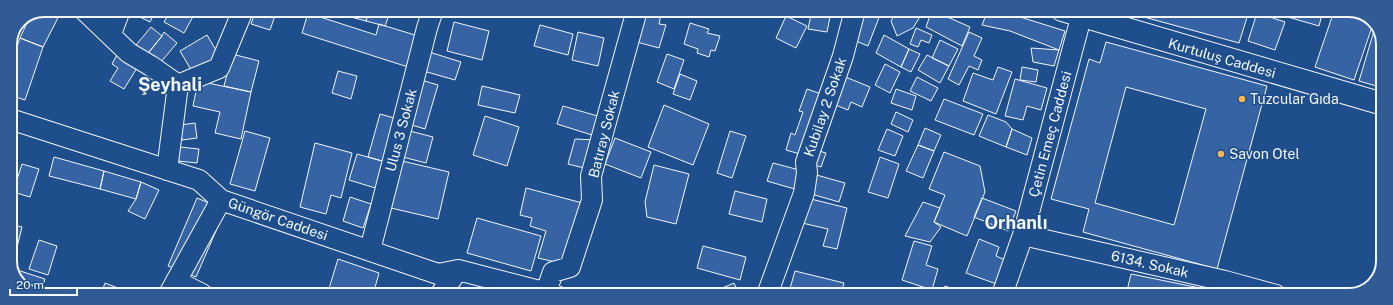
<svg xmlns="http://www.w3.org/2000/svg" width="1393" height="305" viewBox="0 0 1393 305" font-family="'Public Sans',sans-serif">
<rect width="100%" height="100%" fill="#1f4e8c"/>
<path fill="#3563a3" stroke="#f2f6ff" fill-rule="evenodd" d="M44,10H62L43,47L20,38L30,16Z
M97,10H117L110,24Z
M126,10H156L150,22Z
M171,10H189L195,13L184,33L164,22Z
M256,10H277L270,30L251,24Z
M348,10H368L366,21L347,16Z
M369,10H391L385,26L366,21Z
M609,10H633L631,17Z
M645,10H662L659,24L666,25L659,48L637,42Z
M812,10L831,12L827,32L808,29Z
M862,10H870L880,15L868,46L851,39Z
M897,10H913L921,15L913,28L897,36L891,21Z
M932,10L970,27L962,46L926,27Z
M988,10H998L1065,31L1059,50L1010,31L982,25Z
M1122,11H1249L1239,43Z
M1290,11H1323L1319,26L1288,17Z
M1334,11H1355L1374,21L1354,80L1315,67Z
M308,13L376,35L379,24L418,36L408,67L302,33Z
M1257,13L1285,22L1275,50L1248,41Z
M786,16L807,26L796,48L776,38Z
M454,22L489,31L482,60L447,51Z
M690,23L709,29L707,33L720,36L715,51L711,50L709,57L697,53L698,49L684,44Z
M1376,24L1383,40V77L1380,87L1359,81Z
M540,25L573,34L568,55L534,46Z
M151,27L162,36L142,61L131,51Z
M916,28L932,35L929,43L921,40L918,47L910,44Z
M164,32L177,43L160,63L148,53L162,36Z
M578,32L604,38L598,66L572,60Z
M969,32L982,38L974,56L982,60L978,70L969,66L959,85L948,79Z
M207,35L220,57L193,73L180,51Z
M884,35L909,49L901,67L876,53Z
M20,38L43,47L25,100L10,95V66Z
M940,40L958,49L949,66L932,58Z
M1106,42L1267,86L1217,269L1083,232L1089,209L1051,199L1089,59L1100,63ZM1126,87L1206,109L1174,225L1095,203Z
M1031,48L1059,50L1054,66L1033,62Z
M909,49L920,54L911,72L901,67Z
M119,51L140,63L124,89L110,81L118,68L112,64Z
M426,51L461,62L455,80L420,70Z
M232,54L259,61L251,92L224,86Z
M667,54L684,60L674,89L657,82Z
M927,55L949,66L940,83L918,70Z
M885,64L900,72L890,93L875,85Z
M998,67L1012,72L996,114L963,101L973,73L993,80Z
M1022,67L1038,70L1036,82L1020,80Z
M338,71L357,76L351,99L332,93Z
M680,74L697,81L690,100L673,94Z
M838,74L870,87L862,107L851,102L848,110L828,102Z
M917,77L938,88L931,101L910,91Z
M418,79L438,85L425,129L405,123Z
M1015,79L1047,88L1041,110L1027,106L1023,120L1005,116Z
M198,81L251,92L241,139L215,133L220,112L193,106Z
M482,86L520,95L515,113L478,105Z
M807,89L827,96L807,156L786,150L791,133L795,135L803,112L799,111Z
M896,89L916,96L912,110L891,103Z
M944,99L983,114L974,135L935,120Z
M664,105L709,124L693,165L648,147Z
M563,106L601,117L595,136L557,124Z
M896,112L913,120L908,132L891,124Z
M380,114L401,120L389,163L368,157Z
M988,115L1006,122L1012,129L1006,147L979,136Z
M485,116L519,127L507,166L473,155Z
M195,123L197,138L182,140L180,125Z
M925,128L941,135L934,151L918,145Z
M887,129L903,136L895,156L878,150Z
M1012,129L1032,138L1027,155L1006,147Z
M406,130L433,137L426,163L399,156Z
M245,131L270,138L255,191L230,184Z
M730,131L746,136L732,178L717,173Z
M615,138L651,152L641,178L605,164Z
M575,139L596,140L588,169L568,164Z
M315,143L352,153L341,198L331,195L326,214L300,207Z
M918,145L934,151L923,178L906,171Z
M180,147L199,149L197,163L178,161Z
M812,149L826,153L821,167L808,163Z
M944,152L980,166L985,192L967,236L934,222L945,195L929,189Z
M357,154L389,163L382,190L349,180Z
M54,157L104,171L100,189L49,176Z
M880,157L899,164L888,198L868,192Z
M402,161L449,172L438,219L391,208Z
M773,163L803,171L798,190L767,181Z
M22,164L39,169L30,197L13,192Z
M654,165L689,174L676,224L647,217L645,202Z
M104,171L141,182L136,199L100,189Z
M813,174L845,183L839,202L808,193Z
M141,182L159,190L145,219L128,211L136,199Z
M526,188L586,204L568,265L538,258L546,231L530,226L532,218L520,215Z
M735,191L767,199L762,222L729,214Z
M350,197L371,204L363,228L343,221Z
M197,198L225,210L196,277L168,266Z
M807,198L847,208L837,249L823,246L828,229L802,223Z
M982,198L1016,211L1008,231L974,217Z
M923,202L940,208L934,222L941,227L930,242L905,236Z
M477,218L541,236L531,271L467,253Z
M10,224L22,227L12,267L10,265Z
M979,239L999,247L996,256L1010,262L1002,286L966,273Z
M39,240L57,246L48,275L29,269Z
M914,241L932,246L926,265L938,269L932,290L902,280Z
M703,246L746,257L740,280L697,268Z
M338,259L379,273L373,295H366L352,290L351,295H327Z
M14,269L45,279L40,294L20,285L13,272Z
M795,271L844,283L841,295H799L789,292Z
M1131,274L1200,288L1199,295H1126Z
M105,283L131,293L130,294H101Z
M734,283L739,295H708V294Z
M945,286L962,292V295H942Z
M1075,288L1093,295H1072Z"/>
<g fill="none" stroke-linecap="round" stroke-linejoin="round">
<g stroke="#f2f6ff" stroke-width="22">
<path id="minor" d="M84,10L129,53L151,66L178,85
M111,34L120,10
M10,119L199,180L221,200L438,274L458,270L555,295
M167,170L178,85L219,68L243,10
M1023,235L1225,281L1276,295
M370,250L427,28L433,10
M176,281L202,294
M546,292L553,272L570,267L592,200L591,176L637,10
M169,294L221,200
M440,295L458,270
M767,295L804,193L807,173L806,162L843,56L855,10
M1002,295L1023,235L1083,10"/>
</g>
<g stroke="#f2f6ff" stroke-width="24">
<path id="primary" d="M1062,10L1383,104"/>
</g>
<use href="#minor" stroke="#1f4e8c" stroke-width="20"/>
<use href="#primary" stroke="#1f4e8c" stroke-width="22"/>
</g>
<g fill="#ffb74d" stroke="#1f4e8c" stroke-width="1.5">
<circle cx="1242" cy="99" r="4"/>
<circle cx="1221" cy="154" r="4"/>
</g>
<g text-anchor="middle" dominant-baseline="central" stroke-width="3" stroke-linejoin="round" paint-order="stroke">
<g font-size="14" fill="#f2f6ff" stroke="#1f4e8c">
<text transform="translate(1222 58) rotate(16)">Kurtuluş Caddesi</text>
<text transform="translate(825 107) rotate(-71)">Kubilay 2 Sokak</text>
<text transform="translate(401 130) rotate(-75)">Ulus 3 Sokak</text>
<text transform="translate(604 134) rotate(-76)">Batıray Sokak</text>
<text transform="translate(1050 134) rotate(-75)">Çetin Emeç Caddesi</text>
<text transform="translate(278 219) rotate(19)">Güngör Caddesi</text>
<text transform="translate(1150 264) rotate(13)">6134. Sokak</text>
</g>
<g font-size="14" fill="#f2f6ff" stroke="#1f4e8c" text-anchor="start">
<text x="1250" y="99">Tuzcular Gıda</text>
<text x="1229" y="154">Savon Otel</text>
</g>
<g font-size="18" font-weight="bold" fill="#f2f6ff" stroke="#1f4e8c">
<text x="170" y="84">Şeyhali</text>
<text x="1016" y="222">Orhanlı</text>
</g>
</g>
<path d="M0 0H1393V305H0ZM44 17H1349A27 27 0 0 1 1376 44V261A27 27 0 0 1 1349 288H44A27 27 0 0 1 17 261V44A27 27 0 0 1 44 17Z" fill="#305b95" fill-rule="evenodd"/>
<path fill="none" stroke="#f2f6ff" stroke-width="2" d="M44 17H1349A27 27 0 0 1 1376 44V261A27 27 0 0 1 1349 288H44A27 27 0 0 1 17 261V44A27 27 0 0 1 44 17Z"/>
<path d="M10 289v6h67v-6" fill="none" stroke="#f2f6ff" stroke-width="2"/>
<text x="16" y="289" font-size="12" fill="#f2f6ff" stroke="#1f4e8c" stroke-width="3" paint-order="stroke">20 m</text>
</svg>
